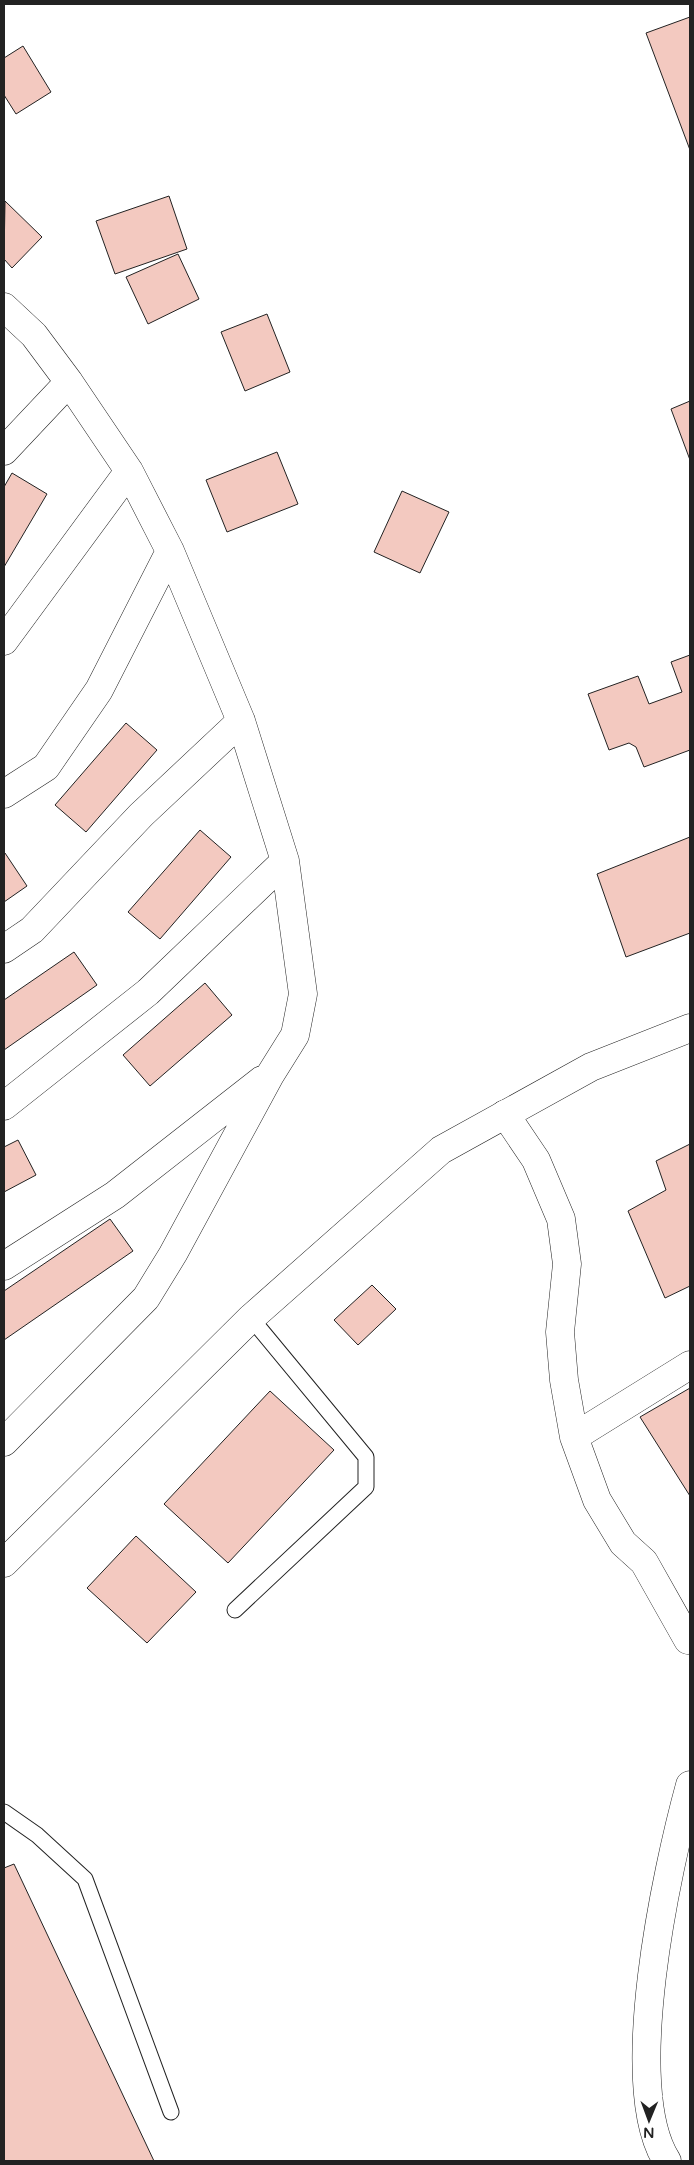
<svg xmlns="http://www.w3.org/2000/svg" width="694" height="2165" viewBox="0 0 694 2165" font-family="'Varela Round',sans-serif">
<rect width="100%" height="100%" fill="#fff"/>
<path fill="#f3c9c0" stroke="#222" d="M690,17V150L646,33Z
M23,46L51,92L16,114L4,95V58Z
M169,196L187,249L115,274L96,221Z
M5,201L42,237L12,268L4,259Z
M178,254L199,299L148,324L126,277Z
M267,314L290,372L245,391L221,332Z
M690,401V460L671,409Z
M277,452L298,504L227,532L206,480Z
M12,473L47,494L4,567V487Z
M402,491L449,512L420,573L374,552Z
M690,655V750L644,767L636,747L629,743L609,750L588,694L638,676L649,704L682,692L671,662Z
M126,723L157,750L86,832L55,805Z
M200,830L231,857L160,939L128,912Z
M690,837V933L626,957L597,874Z
M5,853L27,886L4,902V854Z
M74,952L97,985L4,1050V1000Z
M205,983L232,1015L150,1086L123,1055Z
M18,1140L36,1175L4,1192V1147Z
M690,1144V1286L665,1298L628,1211L666,1190L656,1161Z
M110,1219L133,1251L4,1340V1291Z
M372,1285L396,1309L358,1345L334,1320Z
M690,1388V1496L640,1417Z
M270,1391L334,1450L228,1563L164,1504Z
M136,1536L196,1592L147,1643L87,1588Z
M14,1864L154,2161H4V1868Z"/>
<g fill="none" stroke-linecap="round" stroke-linejoin="round">
<g stroke="#222" stroke-width="17">
<path id="lane" d="M235,1610L366,1487V1457L251,1318
M4,1812L37,1835L85,1879L171,2112"/>
</g>
<g stroke="#222" stroke-width="29">
<path id="street" d="M4,307L34,335L69,382L129,471L170,551L241,721L285,861L303,994L295,1035L270,1075L173,1254L146,1298L4,1442
M4,451L69,382
M4,641L129,471
M4,794L46,767L99,690L170,551
M4,949L32,930L141,815L241,721
M4,1106L148,992L285,861
M505,1114L536,1160L561,1219L567,1264L560,1332L564,1380L574,1437L597,1500L623,1543L644,1562L688,1640L690,1639
M4,1266L115,1195L262,1080
M574,1437L690,1365
M667,2161C619,2087 667,1869 690,1785"/>
</g>
<g stroke="#222" stroke-width="29">
<path id="primary" d="M4,1563L251,1318L441,1150L591,1067L690,1028"/>
</g>
<use href="#lane" stroke="#fff" stroke-width="15"/>
<use href="#street" stroke="#fff" stroke-width="28"/>
<use href="#primary" stroke="#fff" stroke-width="28"/>
</g>
<rect width="694" height="2165" fill="none" stroke="#222222" stroke-width="10"/>
<g transform="translate(649 2120) rotate(181)" stroke="#ffffff" stroke-width="4" paint-order="stroke">
<path d="M0-4L9 19L0 12L-9 19Z" fill="#222222"/>
<text y="-8" font-size="14" font-weight="bold" text-anchor="middle" fill="#222222">N</text>
</g>
</svg>
